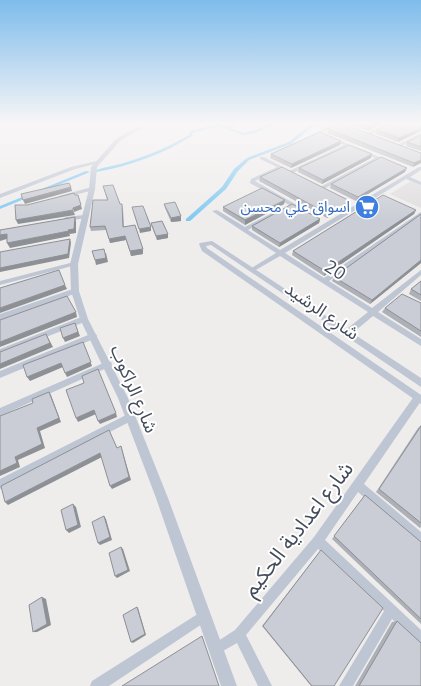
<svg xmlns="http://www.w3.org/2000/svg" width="421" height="686" viewBox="0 0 421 686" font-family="'Nunito Sans','Noto Sans Arabic',sans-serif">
<rect width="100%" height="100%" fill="#efecec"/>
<path fill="#e0ddde" d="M411,181L421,185V208L390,194Z"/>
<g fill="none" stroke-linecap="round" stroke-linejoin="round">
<path fill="#80c9f1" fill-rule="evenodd" d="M273,123H278L255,133L243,135L218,126L193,133L192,136C163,154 130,166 96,172L94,171C103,167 114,166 124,163C147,156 169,147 189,135L190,131L218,124L243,133L253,131Z
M313,123H317L291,144L249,160L238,171L226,189L190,221H186V219L222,187L234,169L247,158L289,142Z
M86,171L90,172L0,209V206Z"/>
<path fill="#bec6d3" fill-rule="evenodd" d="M221,123H227L236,128L233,129Z
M303,123C312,123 318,127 325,127C331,128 336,123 343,123L312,137H311V135L324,129Z
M387,123H393L368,136L365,135Z
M421,133V136L400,147L396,146Z
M332,138H334L389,161L387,162L379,159L322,190L320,189V187L375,158L348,147L293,173H289V171L344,145L332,140Z
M260,157H264L285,168L283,169H281L255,181L302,208V210H298L250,183V182L251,179L277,167L260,159Z
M97,161H99V163L75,169L0,198V194L71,167Z
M419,167H421V170L410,177L421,182V185L406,179L285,253L324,278L421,212V216L329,281L372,308L421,270V275L378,312L421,339V346L373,316L349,336H343L342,334L343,332L368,312L280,256L254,271H250V269L276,253L212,211L217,210L245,227L272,213H276V215L248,230L280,250Z
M92,187L95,189L94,190L62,198L59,196Z
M84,215L87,217L86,218L66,221L63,219L66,217Z
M74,262L77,264L76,265L0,285V281Z
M73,289H75L78,291L77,293L0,320V314Z
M84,316L88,319L87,321L0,355V349Z
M93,333L96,334L97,336L96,338L0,378V371Z
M108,361L111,362L112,364L111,366L0,416V408Z
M418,394L421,395V401L364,484L421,532V544L417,543L358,492L325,540L421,630V644L417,642L392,619L353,686H339L384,611L318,549L246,635L272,686H258L237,643L216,655L212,653L210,649L212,645L235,630L314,537L415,395Z
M130,413L133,414L134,417L133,420L0,489V479Z
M204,610L208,612L210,616L208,620L109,686H90L92,681Z"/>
<path fill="#bec6d3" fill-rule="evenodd" d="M144,123H150L120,141L97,167L95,189L78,264L79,291L88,319L128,398L168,498L237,686H221L156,498L118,398L80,319L71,291L70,264L89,189L91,167L116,139Z
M212,241L421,378V387L211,245L206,246L207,248L421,395V404L202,251L199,244L200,243Z"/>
</g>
<path fill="#aeb0b7" d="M349,123H382L368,131Z
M421,123V131L398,142L376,134L377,130Z
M328,129L421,153L413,167L327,133Z
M421,135V151L406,146L407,142Z
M341,141L340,145L291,168L270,158L271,154Z
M371,158L322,184L298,172L299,168Z
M405,172L356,201L330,188L331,184Z
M260,177L349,205L327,218L259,181Z
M103,186L120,204L123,208L124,227L143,254L131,256L126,240L110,243L106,230L91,231L90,227L107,200Z
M164,204L181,216V221L171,222L165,208Z
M284,204L245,225L223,211V207Z
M416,210L414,214L324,276L292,255L293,251Z
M421,214V263L370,304L332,281L334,277Z
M320,219L319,223L279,247L252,230V226Z
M151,223L168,234V238L157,240L152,227Z
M421,281V301L409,294L411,289Z
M421,303V337L382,312L385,308Z
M421,425V527L420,528L376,492L418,428Z
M365,495L421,542V624L332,539Z
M321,550L334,686H311L262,626Z
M397,621L421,686H355L392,622Z"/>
<path fill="#8d9095" d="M376,123H382L368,131L369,127Z
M421,128V131L398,142L399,138Z
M341,141L340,145L291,168L292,164Z
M372,154L371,158L322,184L323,180Z
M421,160V163L413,167L414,163Z
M407,168L405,172L356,201L358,197Z
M71,187L72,191L25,204L23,200Z
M78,195L82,209L74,212L73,208Z
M285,200L284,204L245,225V220Z
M350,201L349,205L327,218L328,214Z
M73,210L75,215L18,224L16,220Z
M416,210L414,214L324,276L325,271Z
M181,216V221L171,222V218Z
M75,217L76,222V233L70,234L68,230Z
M320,219L319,223L279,247L280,243Z
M151,227V231L140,233L139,229Z
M69,231L70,236L10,248L7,243Z
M7,234L10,238L0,241V235Z
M168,234V238L157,240L156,236Z
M125,236L126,240L110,243L109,239Z
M70,239L71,243L69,258L0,272V268Z
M143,249V254L131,256L130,251Z
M106,253L108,262L96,265L95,260Z
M421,260V263L370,304L372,300Z
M65,285L67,289L0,313V308Z
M76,312L77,317L0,347V342Z
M75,323L80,336L65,342L63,338Z
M46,334L53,347L0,369V364Z
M83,342L92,366L67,377L65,373Z
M61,363L63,367L30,381L27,377Z
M49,392L51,395L61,422L40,431L45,448L18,460L20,467L0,476V471L15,457L37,428Z
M94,410L96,414L78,422L76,418Z
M116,413L117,417L100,424L98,421Z
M121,446L131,480L112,489L110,486Z
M100,453L102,457L8,505L5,502Z
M73,504L76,507L81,527L69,533L66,530Z
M104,516L106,519L112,540L100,545L98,543Z
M121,547L123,549L130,571L117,578L115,576Z
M42,597L46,599L51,625L37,632H33Z
M137,607L138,608L146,635L133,643L131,642Z"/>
<path fill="#cacdd5" stroke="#8d9095" d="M340,123L421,153V160L414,163L328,129Z
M360,123H376L369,127Z
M390,123H421V128L399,138L377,130Z
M320,132L341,141L292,164L271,154Z
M421,135V147L407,142Z
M349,145L372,154L323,180L299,168Z
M381,157L407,168L358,197L331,184Z
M282,167L350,201L328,214L260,177Z
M69,183L71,187L23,200L21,194Z
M113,185L120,204H122L123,227L135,225L143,249L130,251L125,236L109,239L105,226L90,227L93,200H108L103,186Z
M262,188L285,200L245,220L223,207Z
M74,193L75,195H78L81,205L73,208V210L16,220L15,205H27Z
M383,195L416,210L325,271L293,251Z
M175,202L181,216L171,218L164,204Z
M292,204L320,219L280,243L252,226Z
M143,206L151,227L139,229L132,207Z
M421,214V260L372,300L334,277Z
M75,217L74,229L68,230L69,231L7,243V234L0,235V230Z
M162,221L168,234L156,236L151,223Z
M70,239L68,254L0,268V252Z
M104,249L106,258L95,260L92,251Z
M59,270L65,285L0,308V288Z
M421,281V295L411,289Z
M402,294L421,303V331L385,308Z
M67,296L76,312L0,342V320Z
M75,323L78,332L63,338L60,328Z
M46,334L50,343L0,364V352Z
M83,342L91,362L65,373L61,363L27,377L23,365Z
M98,369L116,413L98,421L94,410L76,418L66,390L84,383L82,376Z
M49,392L59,418L37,428L42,444L15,457L17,463L0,471V416L33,403L32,399Z
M421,426V523L379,489Z
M109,430L117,448L121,446L129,477L110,486L100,453L5,502L1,486Z
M365,495L421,542V619L334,536Z
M73,504L78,525L66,530L61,510Z
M104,516L110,537L98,543L92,522Z
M121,547L128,570L115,576L109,553Z
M321,550L383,608L334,686H312L263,626Z
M42,597L47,624L33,632L29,605Z
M137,607L145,634L131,642L123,615Z
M397,621L421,643V686H359Z
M202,636L219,686H122Z"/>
<linearGradient id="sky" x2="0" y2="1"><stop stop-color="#7ebcec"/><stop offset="0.56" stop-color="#f8f6f6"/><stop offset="1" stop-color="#f8f6f6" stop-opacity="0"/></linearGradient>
<rect width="421" height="220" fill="url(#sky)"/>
<defs>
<g id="supermarket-disc" transform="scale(1.25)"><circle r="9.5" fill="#3f7fe0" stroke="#fff"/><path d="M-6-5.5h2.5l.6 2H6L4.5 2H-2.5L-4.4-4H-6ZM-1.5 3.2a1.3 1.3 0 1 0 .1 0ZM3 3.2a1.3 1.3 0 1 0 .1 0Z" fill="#fff"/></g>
</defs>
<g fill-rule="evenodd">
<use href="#supermarket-disc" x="367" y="207"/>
</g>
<g text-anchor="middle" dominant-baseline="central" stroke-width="4" stroke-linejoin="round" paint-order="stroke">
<g font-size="15" fill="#366cbe" stroke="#fff" text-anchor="end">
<text x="350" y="207">اسواق علي محسن</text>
</g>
<g font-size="18" fill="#434c5b" stroke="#fff">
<text transform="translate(335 270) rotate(33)">20</text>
<text transform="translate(322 311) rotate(35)">شارع الرشيد</text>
<text transform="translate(134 389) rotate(67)">شارع الراكوب</text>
</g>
<g font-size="21" fill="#434c5b" stroke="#fff">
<text transform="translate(298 529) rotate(-52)">شارع اعدادية الحكيم</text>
</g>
</g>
</svg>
